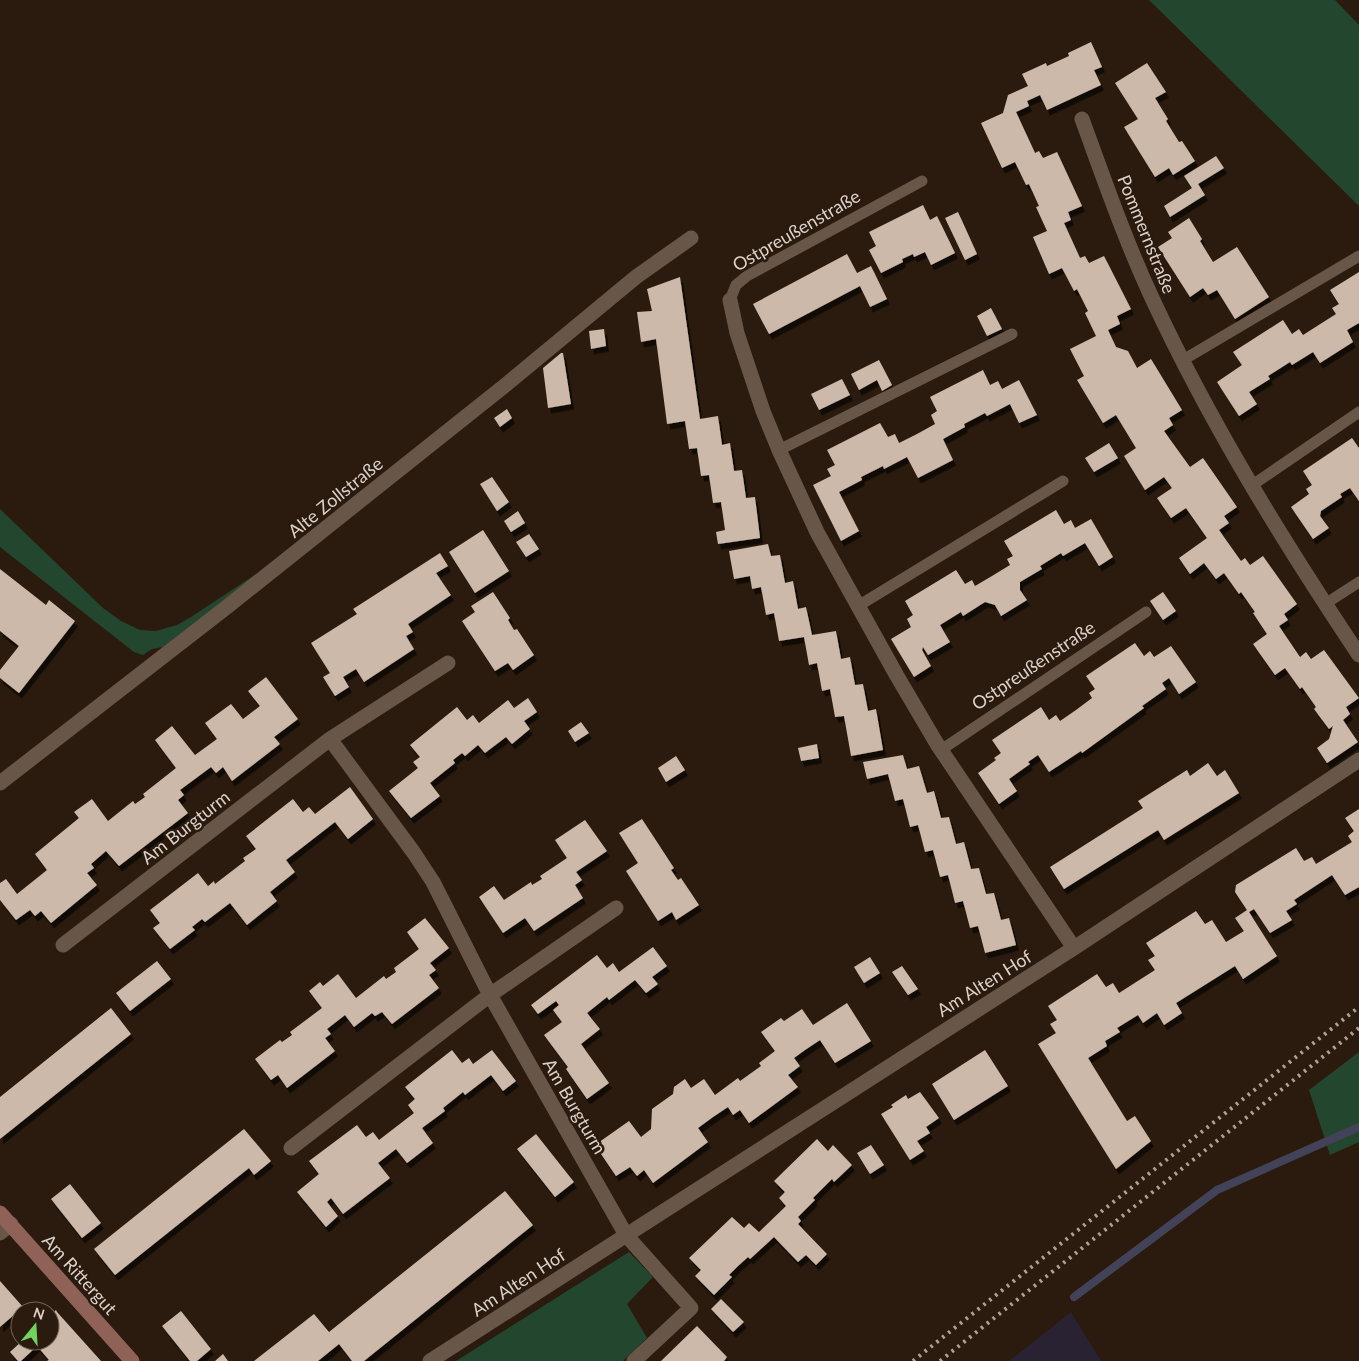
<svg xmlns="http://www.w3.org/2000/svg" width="1359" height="1361" viewBox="0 0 1359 1361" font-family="Lato,sans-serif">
<defs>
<filter id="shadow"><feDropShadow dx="3" dy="5.5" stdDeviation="0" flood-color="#0009"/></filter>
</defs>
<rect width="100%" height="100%" fill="#2a1b0e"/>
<path fill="#292232" d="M1071,1312L1101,1361H1009Z"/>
<path fill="#23472e" d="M1149,0H1335L1359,25V206Z
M0,509L103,608L121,621L140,630L156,631L177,625L191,617L262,570L163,647L152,649L143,655L134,652L0,547Z
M1359,1052V1142L1330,1155L1309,1090Z
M629,1252L653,1277L627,1304L647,1338L623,1361H456Z"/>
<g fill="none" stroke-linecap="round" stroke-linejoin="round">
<path stroke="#424259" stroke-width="8" d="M1074,1297L1217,1190L1359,1127"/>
</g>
<path fill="#cdb9a9" filter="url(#shadow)" d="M1091,42L1102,67L1094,70L1101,85L1047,110L1040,95L1027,101L1029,106L1016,112L1035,153L1039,151L1043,158L1057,152L1082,206L1068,212L1071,220L1064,223L1080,258L1085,256L1089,263L1104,256L1131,309L1117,316L1120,324L1108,330L1116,347L1128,351L1137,368L1151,359L1182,410L1169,418L1173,425L1164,431L1190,467L1203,458L1237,507L1224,516L1229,523L1219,530L1241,561L1245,558L1250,565L1263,556L1297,604L1284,614L1288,620L1279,626L1300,657L1306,652L1311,659L1324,650L1359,698L1346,707L1350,714L1343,720L1358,742L1327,763L1317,748L1329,739L1333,726L1329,729L1314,709L1316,707L1302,687L1300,689L1285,668L1275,675L1253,644L1267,634L1253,613L1255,612L1241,592L1239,594L1224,573L1216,579L1204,563L1190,574L1179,558L1207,538L1186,508L1171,518L1157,498L1172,488L1164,477L1145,490L1124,456L1136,448L1116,415L1103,423L1077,380L1084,376L1070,349L1096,336L1085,313L1088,311L1077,289L1074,291L1062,268L1049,274L1033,237L1047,231L1036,207L1039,206L1029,184L1026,185L1015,162L1002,168L981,123L1003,113L1008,95L1028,86L1022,74L1046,63L1047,66L1069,56L1068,53Z
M1147,63L1166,92L1155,98L1168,119L1166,121L1179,142L1182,141L1195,161L1173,175L1169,168L1155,177L1124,127L1138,119L1115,83Z
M1216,156L1224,168L1198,184L1205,195L1170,217L1164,206L1192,188L1184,176Z
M923,205L930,220L937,216L955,253L931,265L925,252L914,257L913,254L902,259L903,262L881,273L869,250L876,246L869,232Z
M958,212L977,254L965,260L945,218Z
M1189,218L1202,239L1200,241L1213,262L1237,247L1269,297L1235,319L1217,290L1208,295L1203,288L1190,297L1158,247L1172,238L1168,232Z
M847,254L857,273L871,266L887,299L870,307L860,286L769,334L753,304Z
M1359,272V323L1347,330L1353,342L1320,363L1313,352L1292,365L1290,362L1268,376L1270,379L1249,392L1257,404L1239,416L1217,382L1242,365L1233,352L1283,320L1292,334L1299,329L1303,335L1336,314L1332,308L1339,304L1330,290Z
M680,277L700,419L718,416L722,445L730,443L734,471L742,470L746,498L755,497L760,538L718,544L716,532L725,530L721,502L713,503L709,475L701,476L697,448L689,449L685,421L667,424L656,339L641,342L637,312L652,311L647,289Z
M991,308L1002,329L987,336L977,316Z
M604,329L606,346L591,349L589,331Z
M561,353H563L571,404L548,408L543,368Z
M879,360L892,385L882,391L877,380L859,390L851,374Z
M983,370L990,385L998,381L1002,389L1019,380L1037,415L1019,423L1010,404L987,416L985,413L964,424L965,427L943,439L953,460L918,478L907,457L884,469L883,466L861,477L862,480L839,492L859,531L841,541L813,485L831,476L827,469L835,465L827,450L880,423L888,437L895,434L899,443L917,434L935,424L931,415L937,411L930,397Z
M842,379L850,395L819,410L811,394Z
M507,409L512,418L500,427L494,418Z
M1352,438L1359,448V501L1350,488L1340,494L1342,497L1321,511L1320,516L1329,528L1313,539L1291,507L1309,494L1306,489L1312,485L1303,471Z
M1109,443L1118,458L1094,472L1085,458Z
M492,477L509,502L497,511L480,484Z
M1056,510L1064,524L1071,520L1075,528L1091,519L1113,557L1099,566L1085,543L1063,556L1061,553L1040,566L1042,569L1020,582V590L1027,600L1001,616L995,605L985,602L963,616L961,612L940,625L950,642L928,655L923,647L922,650L931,666L914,677L891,639L911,627L907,619L913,615L905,601L956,570L965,584L972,580L975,586L992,576L1010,565L1007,559L1013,556L1004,541Z
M518,511L525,523L511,532L504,521Z
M483,530L509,571L475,593L449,552Z
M529,534L539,549L526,557L516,542Z
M768,544L771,556L780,555L785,583L793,581L798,609L806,607L812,635L836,631L841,659L850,657L855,685L863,684L868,711L876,709L883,750L851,756L844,716L835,717L830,689L822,691L817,663L809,665L804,637L779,641L774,613L766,615L761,587L752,589L750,576L734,579L729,551Z
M440,553L448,566L436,573L451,595L408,624L413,632L406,636L414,649L364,682L356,669L343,677L349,687L335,696L323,677L330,673L311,643L357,614L353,609Z
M0,569L46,605L49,600L75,621L19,693L0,678V670L19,646L0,631Z
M493,592L510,618L508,620L514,630L517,629L534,655L513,670L508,663L495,671L462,621L475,612L471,606Z
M1163,592L1176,611L1163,620L1150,601Z
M1135,643L1144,656L1150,651L1154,657L1171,646L1196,682L1179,694L1169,678L1162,683L1166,689L1142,706L1144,708L1082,753L1081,751L1049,772L1038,755L1028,762L1030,764L1009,779L1017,791L999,804L978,773L996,760L994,758L1001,753L992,740L1041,707L1049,720L1056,715L1060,721L1076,710L1092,698L1089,693L1095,689L1086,676Z
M266,677L298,719L274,737L280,744L232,781L223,767L216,773L211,767L180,790L184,795L178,800L188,813L119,866L106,851L91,864L94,868L87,873L97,885L51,923L41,911L35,916L30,910L16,920L0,900V883L6,879L17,894L47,870L35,854L79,818L74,812L92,799L108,821L133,801L135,804L145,797L143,794L176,768L155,740L172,726L195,755L217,739L205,723L231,704L243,719L260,706L248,691Z
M528,698L537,712L524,721L530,729L512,744L506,737L485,753L478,745L465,756L462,753L453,760L455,763L430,783L440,796L411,818L389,791L418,768L413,762L420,757L410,745L457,707L467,720L473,715L479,723L508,700L514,708Z
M581,722L589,733L575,742L568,731Z
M817,744L819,758L801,761L798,748Z
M903,755L907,769L919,766L927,793L934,791L941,818L949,817L956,844L964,842L971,869L979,868L986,894L994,893L1001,920L1009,918L1016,945L985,953L978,926L970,928L963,901L955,903L948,875L940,877L933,850L925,852L918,825L910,827L903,799L895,801L888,774L867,779L863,762Z
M676,756L685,770L666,782L658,768Z
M1208,763L1217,776L1225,770L1239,793L1164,840L1158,830L1064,889L1050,867L1143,808L1138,801L1187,770L1190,776Z
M350,787L373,819L348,839L335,822L286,860L295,872L270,892L277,901L247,925L230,903L205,922L202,919L192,927L195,930L170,949L153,928L160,923L150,910L198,873L208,886L214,881L215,884L245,861L243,858L256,849L246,836L293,799L303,812L309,807L315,814Z
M1359,809V887L1345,895L1332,875L1294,900L1297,904L1286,911L1292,920L1270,933L1254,909L1249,912L1277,956L1243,979L1235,966L1176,1003L1182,1013L1164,1025L1157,1013L1143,1023L1138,1015L1117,1028L1120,1032L1105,1041L1107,1046L1088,1058L1127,1121L1135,1116L1151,1141L1116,1169L1038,1044L1056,1033L1050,1024L1057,1020L1048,1006L1097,974L1106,987L1113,983L1119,993L1155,970L1148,960L1155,956L1146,943L1196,911L1205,924L1212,920L1226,942L1244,931L1235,918L1247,910L1235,892L1236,885L1296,848L1304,861L1312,857L1316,864L1352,842L1348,836L1354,831L1345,818Z
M642,819L674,868L671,870L678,880L681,878L699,905L676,920L672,912L658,921L626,871L638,863L619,833Z
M585,820L607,851L576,872L582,880L575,885L583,898L534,931L525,918L503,933L479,897L494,886L504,900L531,882L532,885L542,879L540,876L567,858L555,840Z
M425,918L449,948L430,963L436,970L429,975L439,988L392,1024L382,1012L375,1016L372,1013L354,1027L345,1015L327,1029L331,1034L325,1038L335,1051L287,1088L278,1075L271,1080L255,1059L280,1040L282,1042L292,1035L290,1032L322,1008L309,991L320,982L323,986L338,974L356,998L384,976L386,979L396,972L394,968L419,949L407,932Z
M653,947L667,966L652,977L658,984L646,993L635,980L609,1000L607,997L587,1013L600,1029L581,1044L609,1083L587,1099L566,1069L568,1067L544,1035L562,1022L553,1010L559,1005L556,1001L538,1014L531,1005L597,955L607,968L613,963L619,972Z
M870,957L880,973L864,983L854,967Z
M157,961L171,979L130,1011L116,993Z
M902,966L918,989L908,995L892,972Z
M847,1003L871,1041L835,1063L820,1040L805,1050L794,1058L800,1066L788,1075L798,1087L749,1123L740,1110L733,1115L728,1107L713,1117L698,1128L708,1142L653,1183L644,1170L637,1176L630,1167L616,1176L595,1145L629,1121L641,1137L651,1129L652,1109L673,1094L674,1087L685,1079L691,1088L704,1079L715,1095L738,1078L740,1081L761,1066L759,1063L775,1051L761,1032L781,1018L784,1021L802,1009L813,1025Z
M111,1008L131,1034L0,1139V1097Z
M452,1050L462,1063L469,1058L473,1064L492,1050L516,1081L503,1091L491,1075L465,1095L463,1092L443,1108L445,1111L422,1128L433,1143L407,1163L396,1149L378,1163L390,1178L343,1214L331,1198L327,1202L338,1216L326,1227L297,1192L319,1174L309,1161L357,1125L366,1137L373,1132L379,1140L414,1113L408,1105L415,1099L405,1087Z
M985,1050L1008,1086L954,1120L932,1084Z
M920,1092L939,1118L926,1127L930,1133L917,1141L924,1151L910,1160L881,1114L893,1107L891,1105L906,1095L908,1099Z
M244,1129L271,1161L254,1175L249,1168L115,1275L94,1249Z
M536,1134L574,1182L555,1197L517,1149Z
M817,1139L828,1151L833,1145L852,1165L834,1182L832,1179L813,1198L815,1200L798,1217L801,1221L798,1224L827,1254L816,1265L806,1255L798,1262L774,1237L750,1259L748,1257L738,1266L729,1275L732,1277L714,1295L695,1276L701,1270L689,1258L732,1217L744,1228L749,1223L759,1232L786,1206L779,1198L785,1192L774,1181Z
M871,1145L884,1165L870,1174L857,1153Z
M70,1184L101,1223L82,1238L51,1199Z
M505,1191L533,1225L364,1361H352L339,1344L318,1361H254L314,1314L329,1332Z
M0,1281L23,1307L0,1327Z
M721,1299L744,1322L733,1332L711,1309Z
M56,1310L57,1312L101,1361H47L49,1360L37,1346L21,1361H18L10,1352L22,1341H50V1316Z
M181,1311L211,1349L197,1361H190L162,1326Z
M697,1326L727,1357L724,1361H661Z
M223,1354L228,1361H215Z"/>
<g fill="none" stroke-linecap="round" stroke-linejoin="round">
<path stroke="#685748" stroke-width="11" d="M730,300L736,285L747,276L922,181
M1183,360L1359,256
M779,450L1012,334
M1251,486L1359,412
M1325,604L1359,582
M858,606L1063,481
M941,750L1146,612"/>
<path stroke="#685748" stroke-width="15" d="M1082,119C1104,179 1125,240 1152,298C1210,423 1283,541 1359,655
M730,300L737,333L763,411L779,450L817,532L897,676L937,744L1074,948
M330,739L414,853L433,882L490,995L626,1235L691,1308L634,1361
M0,783L228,606L508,383L636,277L691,238
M63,945L330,739L448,663
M291,1148L490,995L616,908
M0,1233L11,1224
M430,1361L1074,948L1359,760"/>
<path stroke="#906257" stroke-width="15" d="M0,1213L132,1361"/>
<path stroke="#ada198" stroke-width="4" stroke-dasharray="2.5 5" stroke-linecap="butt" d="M913,1361L1359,1007
M940,1361L1359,1028"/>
</g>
<g text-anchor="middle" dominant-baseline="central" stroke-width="5" stroke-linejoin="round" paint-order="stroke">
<g font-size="18" fill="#dbd1c9" stroke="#2a1b0e">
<text transform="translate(796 230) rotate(-30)">Ostpreußenstraße</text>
<text transform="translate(1147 234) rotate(68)">Pommernstraße</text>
<text transform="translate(335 497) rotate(-39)">Alte Zollstraße</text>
<text transform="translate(1033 665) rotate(-34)">Ostpreußenstraße</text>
<text transform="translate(185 827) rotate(-38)">Am Burgturm</text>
<text transform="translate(984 983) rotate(-32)">Am Alten Hof</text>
<text transform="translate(575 1106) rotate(60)">Am Burgturm</text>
<text transform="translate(80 1274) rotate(48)">Am Rittergut</text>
<text transform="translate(518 1282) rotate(-33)">Am Alten Hof</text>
</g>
</g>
<g transform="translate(35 1326) rotate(18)"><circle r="24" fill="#2a1b0e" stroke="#716459"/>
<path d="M0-4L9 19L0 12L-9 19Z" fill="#72d25e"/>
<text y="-8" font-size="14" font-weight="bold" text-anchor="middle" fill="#dbd1c9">N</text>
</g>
</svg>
